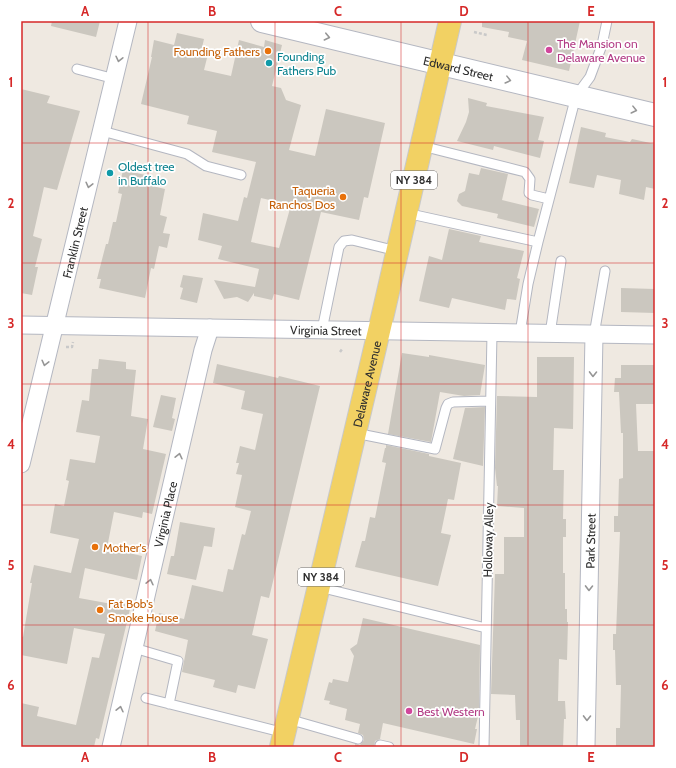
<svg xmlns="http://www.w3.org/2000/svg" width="676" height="768" viewBox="0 0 676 768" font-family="Cabin,sans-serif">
<rect width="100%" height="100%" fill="#efe9e1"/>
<path fill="#cbc7bf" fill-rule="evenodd" d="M52,21H100L96,37L51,26Z
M482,21H580L569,71L522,60L527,41L508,37L509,32L482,27Z
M177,33L204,39L201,52L208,54L204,70L231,76L239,40L264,47L265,40L282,45L272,86L281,88L286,100L301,105L289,150L315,156L326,109L385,123L368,198L364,197L359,220L321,212L299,300L274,294L272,300L254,296V293L248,302L237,297L224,299L214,280L255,287L259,269L218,259L222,246L198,240L203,213L238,221L244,197L247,198L256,162L212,152L217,131L187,124L189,116L141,104L152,57H151L154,40L174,45ZM261,198L291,205L279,248L251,242Z
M21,89L50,96L47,103L80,111L57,190L44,187L33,236L42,239L35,267H38L32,295L21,293Z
M468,98L487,103L486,106L544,117L538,140L544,141L540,158L494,146L493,150L457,141L466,122L469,112Z
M581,127L606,133L605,137L630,142L632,139L655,144V189L646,187L644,200L619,194L621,180L597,175L594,188L569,183Z
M481,168L508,174L502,200L539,209L534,227L497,218L498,214L462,206L457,201L459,194L465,191L469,173L479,175Z
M123,170L150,176L148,185L165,189L160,215L167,217L163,233L170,234L167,248L159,246L154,269L151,268L145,298L99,288L101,279H97L106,244H108L113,222H116L122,194L118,193Z
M449,229L481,236L479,242L524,251L517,278L520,279L516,300L507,299L505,310L452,298L449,308L419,301L429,256L442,260Z
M183,275L203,278L197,303L180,299L183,288L180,287Z
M621,288L655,289V313L621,312Z
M402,353L429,357V355L485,365L480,395L464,396L440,392L431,442L388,434Z
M537,357H574L573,429L554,428L553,470H564L563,519H566V537H563V573H565V609H567V622H568L567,660L559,659L558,701H565L566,719H564L563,747H520V720H516L515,695L491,694L495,574H504V537H524V508L497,506L498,486H497L495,468L497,396L537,397Z
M99,359L126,362V369L136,370L131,416L148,419L143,449L166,454L152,514L143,512L142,518L114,512L107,548L142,556L137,580L85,568L79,598L112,604L113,600L131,605L99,739L96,738L94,747H21V703L39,707L37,716L76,725L92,657L99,658L105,634L74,628L67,664L21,655V636L23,637L32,583H30L34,565L71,573L79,539L50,533L55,504L64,506L69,481L66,480L70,459L95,463L100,436L76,432L82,400L89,401L92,369H98Z
M217,364L278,378L279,376L320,386L269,598L261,596L252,635L268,639L255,689L238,685L236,693L213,687L215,680L182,672L188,640L155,631L159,613L184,619L192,585L223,592L228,569L233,570L242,534L245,535L251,511L235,507L242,475L236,474L239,463H236L240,446L255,450L263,414L241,409L245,391L213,383Z
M621,365H654L655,404H636L638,451H655V747H616V728H620L621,685H616L615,650H613V634H616L620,532H614V516H618L619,479L623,478V433H621L619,392H614L615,378H621Z
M161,395L176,398L172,418L175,419L172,431L153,427Z
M485,407L483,466L453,459L465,408Z
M386,445L429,454V456L461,463L454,500L448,499L441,533L451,535L438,586L355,567L362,541H365L370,517L375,518L386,463L382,462L385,448H386Z
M180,522L215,528L212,547L204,546L196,580L167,574L171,556H174Z
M363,618L480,645L479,712L475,729H477L474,744L383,723L380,739L375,741L374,747H355V744L360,745L364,740L363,735L358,733L360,724L345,720L347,709L329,704L330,701L324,700L329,682L332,683L333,679L348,682L354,656L350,649L357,644Z"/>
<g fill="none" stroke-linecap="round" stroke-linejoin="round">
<g stroke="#b4b7c1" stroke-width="11">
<path id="service" d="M77,69L115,79
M102,131L187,154L206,166L241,175
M422,146L525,172L530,179L529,193L532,195L549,199
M406,213L538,242
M322,330L339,247L344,241L352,240L397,251
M520,333L528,284L538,242L576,96L590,77L602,45L607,21
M550,334L561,261
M594,335L605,271
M355,433L435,449L446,408L448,404L453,402L490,401
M319,587L486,628
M134,648L178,661L169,704
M146,698L285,733
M288,719L358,739
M380,745L389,747
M484,747L492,333"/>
</g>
<g stroke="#b4b7c1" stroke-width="19">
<g id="minor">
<path id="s1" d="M21,325L655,335"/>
<path id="s2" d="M21,464L128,21"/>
<path id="s3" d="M111,747L203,350L210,328"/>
<path id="s4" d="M586,747L594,335"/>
</g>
</g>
<g stroke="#b4b7c1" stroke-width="24">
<g id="secondary">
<path id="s5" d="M262,21L655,115"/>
</g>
</g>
<g stroke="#c9c9c9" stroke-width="24">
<g id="primary">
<path id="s6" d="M281,747L383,314L450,21"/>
</g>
</g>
<path stroke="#c9c9c9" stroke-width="2.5" stroke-dasharray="3 2" stroke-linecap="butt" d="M474,32L487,35
M66,347H72L73,342
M340,352L343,348"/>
<use href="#service" stroke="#fff" stroke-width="9"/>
<use href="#minor" stroke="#fff" stroke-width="17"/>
<use href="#secondary" stroke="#fff" stroke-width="22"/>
<use href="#primary" stroke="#f2d163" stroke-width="22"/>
</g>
<defs><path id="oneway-chevron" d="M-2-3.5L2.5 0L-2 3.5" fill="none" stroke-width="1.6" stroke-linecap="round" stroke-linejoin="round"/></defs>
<g stroke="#969696">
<use href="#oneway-chevron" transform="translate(327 37) rotate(13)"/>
<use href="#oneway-chevron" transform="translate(119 59) rotate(103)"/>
<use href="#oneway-chevron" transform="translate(508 80) rotate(14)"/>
<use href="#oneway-chevron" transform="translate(634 110) rotate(14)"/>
<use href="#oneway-chevron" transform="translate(89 185) rotate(104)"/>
<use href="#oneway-chevron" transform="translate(45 363) rotate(104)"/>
<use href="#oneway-chevron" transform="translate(593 374) rotate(91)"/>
<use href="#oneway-chevron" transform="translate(179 456) rotate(-77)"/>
<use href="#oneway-chevron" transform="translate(150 582) rotate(-77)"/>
<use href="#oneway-chevron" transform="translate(589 588) rotate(91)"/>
<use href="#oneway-chevron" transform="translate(120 709) rotate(-77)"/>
<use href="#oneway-chevron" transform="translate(587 718) rotate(91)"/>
</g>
<path fill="none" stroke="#d62828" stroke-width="1" stroke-opacity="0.55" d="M148,21V747M275,21V747M401,21V747M528,21V747M21,143H655M21,263H655M21,384H655M21,505H655M21,625H655"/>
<g fill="#d1479c" stroke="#fff" stroke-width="1.5">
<circle cx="549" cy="50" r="4"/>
<circle cx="409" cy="711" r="4"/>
</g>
<g fill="#e8710a" stroke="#fff" stroke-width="1.5">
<circle cx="268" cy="51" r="4"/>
<circle cx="343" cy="197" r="4"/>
<circle cx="95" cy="547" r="4"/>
<circle cx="100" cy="610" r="4"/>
</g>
<g fill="#0f9aa8" stroke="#fff" stroke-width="1.5">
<circle cx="269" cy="63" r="4"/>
<circle cx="110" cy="173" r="4"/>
</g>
<g text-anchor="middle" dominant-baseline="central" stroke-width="3.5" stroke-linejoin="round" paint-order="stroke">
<g fill="#fff" stroke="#6d6d6d" stroke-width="1">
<rect x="391" y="171" width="46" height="18" rx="3"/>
<rect x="298" y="568" width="46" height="18" rx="3"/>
</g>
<g font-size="11" font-weight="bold" fill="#2e2e2e">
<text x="414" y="180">NY 384</text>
<text x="321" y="577">NY 384</text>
</g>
<g font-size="12" fill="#b23c85" stroke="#fff" text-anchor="start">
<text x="557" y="43">The Mansion on<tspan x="557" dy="14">Delaware Avenue</tspan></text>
<text x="417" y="711">Best Western</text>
</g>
<g font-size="12" fill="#c56008" stroke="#fff" text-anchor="end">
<text x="260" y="51">Founding Fathers</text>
<text x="335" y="190">Taqueria<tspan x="335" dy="14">Ranchos Dos</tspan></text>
<text x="103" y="547" text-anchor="start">Mother's</text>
<text x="108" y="603" text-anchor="start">Fat Bob's<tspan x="108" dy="14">Smoke House</tspan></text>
</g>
<g font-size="12" fill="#0d838f" stroke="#fff" text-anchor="start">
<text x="277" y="56">Founding<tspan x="277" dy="14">Fathers Pub</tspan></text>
<text x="118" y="166">Oldest tree<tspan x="118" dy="14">in Buffalo</tspan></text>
</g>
<g font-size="12" fill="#2e2e2e" stroke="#fff">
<text stroke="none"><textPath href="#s5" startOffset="202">Edward Street</textPath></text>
<text stroke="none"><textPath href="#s2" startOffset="228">Franklin Street</textPath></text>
<text stroke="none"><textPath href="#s1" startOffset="305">Virginia Street</textPath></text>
<text stroke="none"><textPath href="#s6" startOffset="373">Delaware Avenue</textPath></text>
<text stroke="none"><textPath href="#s3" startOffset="239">Virginia Place</textPath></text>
<text transform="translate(488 540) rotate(-89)">Holloway Alley</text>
<text stroke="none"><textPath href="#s4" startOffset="206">Park Street</textPath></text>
</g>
</g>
<rect width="676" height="768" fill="none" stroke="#ffffff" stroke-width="44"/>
<rect x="22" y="22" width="632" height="724" fill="none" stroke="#d62828" stroke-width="1.5"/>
<g font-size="13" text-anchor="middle" font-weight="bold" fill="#d62828">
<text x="85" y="16">A</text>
<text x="212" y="16">B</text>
<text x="338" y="16">C</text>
<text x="464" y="16">D</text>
<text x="591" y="16">E</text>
<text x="11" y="87">1</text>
<text x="665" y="87">1</text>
<text x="11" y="208">2</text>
<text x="665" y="208">2</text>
<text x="11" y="328">3</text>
<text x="665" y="328">3</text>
<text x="11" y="449">4</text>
<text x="665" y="449">4</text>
<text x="11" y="570">5</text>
<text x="665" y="570">5</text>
<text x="11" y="690">6</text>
<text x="665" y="690">6</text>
<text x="85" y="762">A</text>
<text x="212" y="762">B</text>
<text x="338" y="762">C</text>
<text x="464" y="762">D</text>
<text x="591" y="762">E</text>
</g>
</svg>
